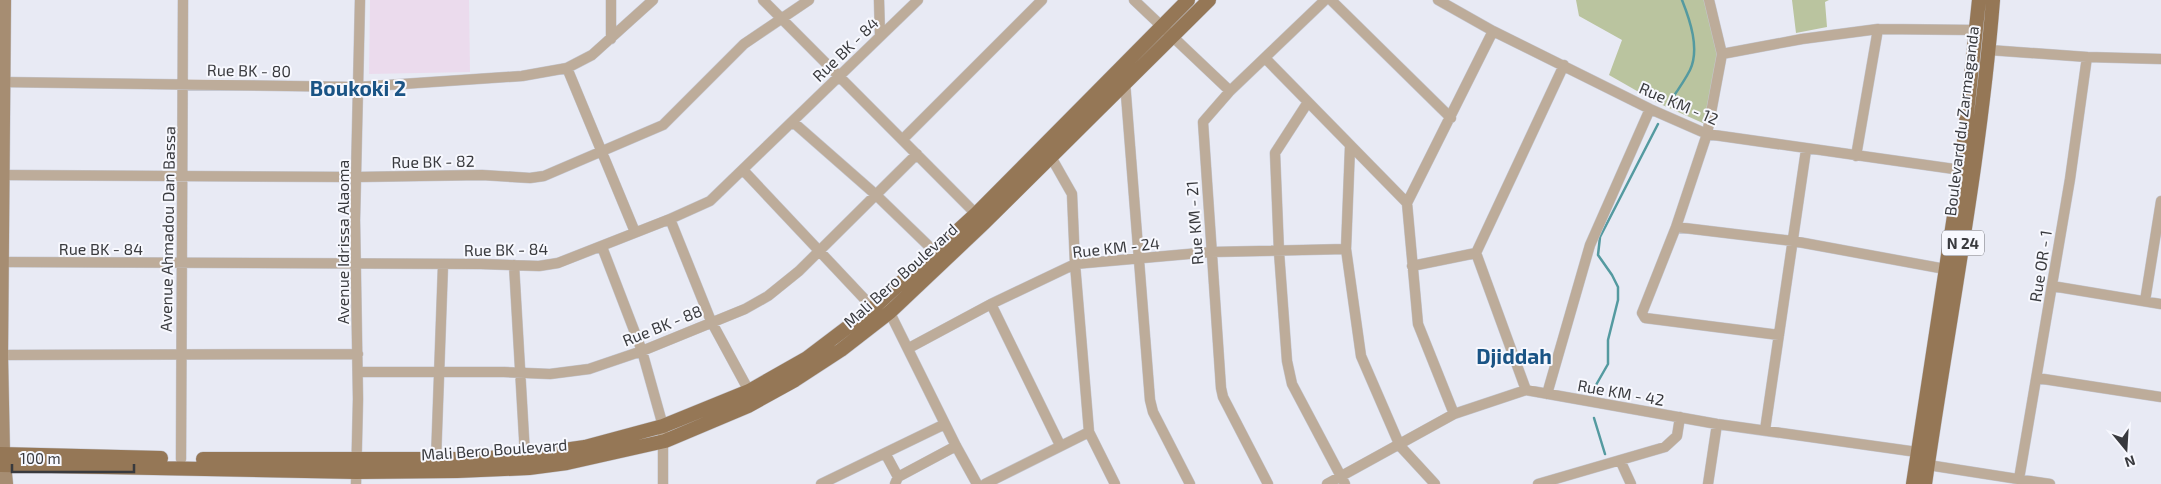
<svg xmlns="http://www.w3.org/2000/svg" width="2161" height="484" viewBox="0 0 2161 484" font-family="'Exo 2',sans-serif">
<rect width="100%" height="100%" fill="#e8eaf4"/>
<path fill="#ebdbed" d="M370,0H469L470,72L369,74Z"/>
<path fill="#bac49f" d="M1576,0H1713L1723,45L1705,124L1658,103L1609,75L1622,40L1579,16Z
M1792,0H1829L1825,2L1827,27L1796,33Z"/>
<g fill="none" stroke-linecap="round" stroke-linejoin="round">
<path stroke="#549aa0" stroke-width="2.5" d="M1671,100C1678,90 1685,80 1690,70C1700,49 1690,20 1682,0
M1596,385L1608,364V340L1618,300V287L1612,275L1598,255L1600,237L1658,124
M1594,418L1605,454"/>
<g stroke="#c5c7d0" stroke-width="11">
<path id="minor" d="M763,0L981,219
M879,0L880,35
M1134,0L1230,91
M1331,0L1451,118
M1438,0L1493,31L1650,109L1707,134L1961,170
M1709,0L1722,54L1707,134L1676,227L1642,313L1645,318L1779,335
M611,39V0
M1989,50L2087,57L2161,59
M1722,54L1802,39L1878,29L1976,30
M1265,58L1407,203
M567,68L635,232
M0,82L358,87L522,76L567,68L592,55L653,0
M1125,82L1150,400L1153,412L1190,484
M1308,102L1275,153L1279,252L1287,361L1292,384L1345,484
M793,122L875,194L935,252
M903,139L1042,0
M1350,147L1346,249L1361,356L1400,446L1435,484
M1856,156L1878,29
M1051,157L1072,194L1075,264L1089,432L1115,484
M743,170L873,308
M0,175L357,177L482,175L530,178L544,176L663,125L744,44L809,0
M670,219L711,321L749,391
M1676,227L1793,241L1945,269
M602,247L642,351L663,426V484
M0,262L481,264L539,266L558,263L670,219L710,201L918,0
M514,265L525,455
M1412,266L1476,253
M2052,286L2161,304
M883,299L956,446L977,484
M2145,301L2161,201
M991,304L1060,445
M909,348L991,304L1075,264L1211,252L1346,249
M0,355L358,354
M358,372H504L550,374L589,369L642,351L745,309L768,296L799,271L917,154
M2037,378L2161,397
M1526,390L1476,253L1564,65
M1547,394L1590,245L1650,109
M1454,414L1418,324L1407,203L1493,31
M1765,430L1806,150
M885,453L898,477L895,484
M181,459L183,0
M436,459L443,265
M1620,460L1631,484
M1928,465L2050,484
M898,477L956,446
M356,484L358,399L355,220L360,0
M821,484L945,424
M985,484L1089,432
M1268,484L1223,397L1221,388L1203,122L1230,91L1325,0
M1327,484L1454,414L1526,390L1717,424L1924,453
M1538,484L1665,447L1677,436L1680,417
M1708,484L1717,424
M2020,484L2019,479L2070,179L2087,57"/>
</g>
<g stroke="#c5c7d0" stroke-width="15">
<path id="secondary" d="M4,0L1,355L3,454L6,484"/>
</g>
<g stroke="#c5c7d0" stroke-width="15">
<path id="primary" d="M0,454L161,458
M203,459H480L557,451L585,447L663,426L749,391L807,358L873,308L976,214L1188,0
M0,465L356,472L457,471L529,468L567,463L665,441L748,406L795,380L841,350L890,312L983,224L1209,0
M1913,484L1961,170L1979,0
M1925,484C1948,323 1980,163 1993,0"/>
</g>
<use href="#minor" stroke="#bdac9a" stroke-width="10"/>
<use href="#secondary" stroke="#a68d72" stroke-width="14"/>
<use href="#primary" stroke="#957756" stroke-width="14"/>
</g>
<g text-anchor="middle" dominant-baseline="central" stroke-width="4" stroke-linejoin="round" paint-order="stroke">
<rect fill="#f7f8fe" stroke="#727378" stroke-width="1" x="1942" y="230.5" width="42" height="25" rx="4"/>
<g font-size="15" font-weight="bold" fill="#393a3e">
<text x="1963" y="243">N 24</text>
</g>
<g font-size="16" fill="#393a3e" stroke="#f7f8fe">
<text transform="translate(845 49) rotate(-44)">Rue BK - 84</text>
<text transform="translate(249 70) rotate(1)">Rue BK - 80</text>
<text transform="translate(1679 103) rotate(23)">Rue KM - 12</text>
<text transform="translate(1961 121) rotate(-83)">Boulevard du Zarmaganda</text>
<text transform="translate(433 161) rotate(-1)">Rue BK - 82</text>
<text transform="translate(1194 223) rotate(-94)">Rue KM - 21</text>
<text transform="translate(167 229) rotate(-89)">Avenue Ahmadou Dan Bassa</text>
<text transform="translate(342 242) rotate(-90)">Avenue Idrissa Alaoma</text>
<text transform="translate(1116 247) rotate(-6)">Rue KM - 24</text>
<text x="101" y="248">Rue BK - 84</text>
<text transform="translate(506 249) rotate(-1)">Rue BK - 84</text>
<text transform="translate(2040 266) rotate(-81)">Rue OR - 1</text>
<text transform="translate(900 275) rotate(-42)">Mali Bero Boulevard</text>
<text transform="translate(662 325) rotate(-22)">Rue BK - 88</text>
<text transform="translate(1621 392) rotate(10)">Rue KM - 42</text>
<text transform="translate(494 449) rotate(-4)">Mali Bero Boulevard</text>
</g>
<g font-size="21" font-weight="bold" fill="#1a5485" stroke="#f7f8fe">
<text x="358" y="87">Boukoki 2</text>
<text x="1514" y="355">Djiddah</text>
</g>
</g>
<g transform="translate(2126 449) rotate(162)" stroke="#f7f8fe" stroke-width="4" paint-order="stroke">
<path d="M0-4L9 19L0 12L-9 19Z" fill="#393a3e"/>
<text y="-8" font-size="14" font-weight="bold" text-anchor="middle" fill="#393a3e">N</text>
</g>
<path d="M12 464v8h122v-8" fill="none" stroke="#393a3e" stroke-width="2.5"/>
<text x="20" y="464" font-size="15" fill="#393a3e" stroke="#f7f8fe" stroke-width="4" paint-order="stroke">100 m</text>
</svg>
